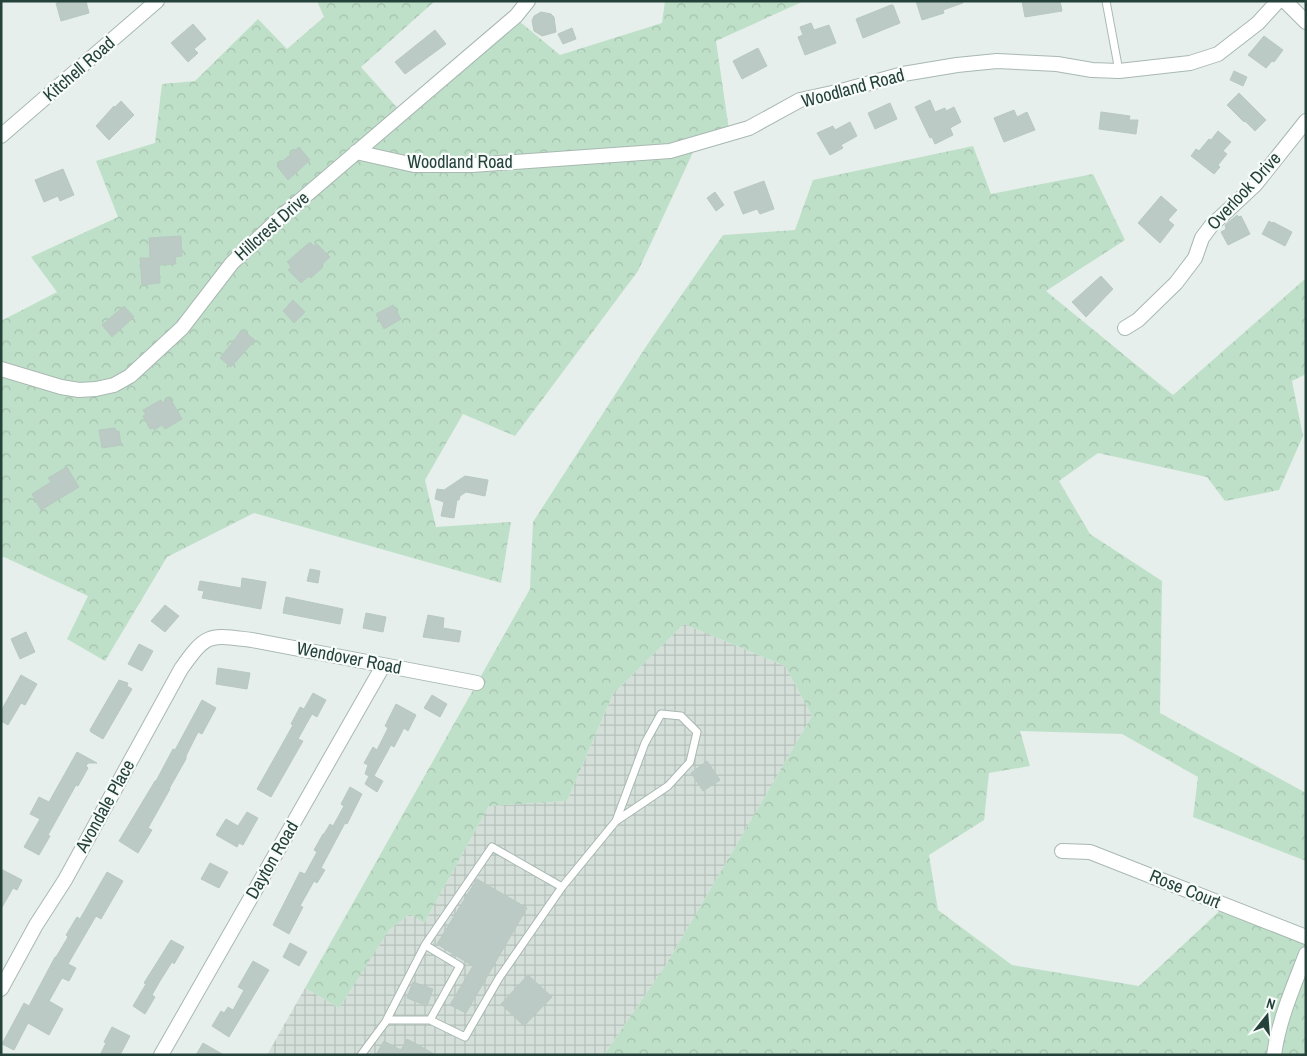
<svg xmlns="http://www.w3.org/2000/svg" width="1307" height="1056" viewBox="0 0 1307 1056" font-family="'Archivo Narrow',sans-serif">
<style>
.industrial{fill:url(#industrial-grid)}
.forest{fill:url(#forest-crowns)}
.building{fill:#bbcac4;stroke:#b8c9c2}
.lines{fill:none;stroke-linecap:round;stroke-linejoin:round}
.lane-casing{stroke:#a8b8b2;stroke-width:9}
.street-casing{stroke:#a8b8b2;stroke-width:16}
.lane{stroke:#fff;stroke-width:7}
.street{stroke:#fff;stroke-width:14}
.labels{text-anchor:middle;stroke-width:4.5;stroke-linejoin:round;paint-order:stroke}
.street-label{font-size:18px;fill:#24423a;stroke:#f7fbf9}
</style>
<defs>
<pattern id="industrial-grid" width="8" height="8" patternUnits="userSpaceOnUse" patternTransform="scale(1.25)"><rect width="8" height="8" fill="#d4dfda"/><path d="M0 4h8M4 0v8" fill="none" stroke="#b6c1bc"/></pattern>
<pattern id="forest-crowns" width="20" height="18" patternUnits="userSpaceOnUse" patternTransform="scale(1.25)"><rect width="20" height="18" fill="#bfe0c8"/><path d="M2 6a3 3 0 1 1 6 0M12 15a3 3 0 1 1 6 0" fill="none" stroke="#a4c1ad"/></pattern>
</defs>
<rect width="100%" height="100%" fill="#e6efeb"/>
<path class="industrial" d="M 684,624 L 785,666 L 812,716 L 667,963 L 604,1055 L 267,1055 L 305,988 L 339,1008 L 389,929 L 410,914 L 424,923 L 489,806 L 567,801 L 613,694 Z"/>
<path class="forest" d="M 317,1 L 435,1 L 361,67 L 401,112 L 513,16 L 560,55 L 662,23 L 665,1 L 804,1 L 716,41 L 730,137 L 695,148 L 638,271 L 515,436 L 463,414 L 425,480 L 436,527 L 511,522 L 501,583 L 254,513 L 167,557 L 105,661 L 67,639 L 88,596 L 4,557 L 1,558 L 1,321 L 57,292 L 31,257 L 118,217 L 96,161 L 155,143 L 162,84 L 195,81 L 258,19 L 287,49 L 324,17 Z
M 973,146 L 991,194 L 1093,174 L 1125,240 L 1046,291 L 1173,395 L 1306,278 L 1306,374 L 1292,381 L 1303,436 L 1279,490 L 1225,501 L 1207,477 L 1098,453 L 1059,481 L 1090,534 L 1162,581 L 1160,713 L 1306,793 L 1306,861 L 1193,817 L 1198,777 L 1122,734 L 1020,731 L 1030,766 L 989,773 L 984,820 L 929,855 L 938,910 L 1012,965 L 1139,986 L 1228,903 L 1306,932 L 1306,1055 L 604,1055 L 667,963 L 812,716 L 785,666 L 684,624 L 613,694 L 567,801 L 489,806 L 424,923 L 410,914 L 389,930 L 339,1008 L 305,988 L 530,589 L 533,522 L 649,342 L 723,235 L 795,230 L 813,180 Z"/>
<path class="building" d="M 63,1 L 86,1 L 89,13 L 61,21 L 56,3 Z
M 916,1 L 963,1 L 963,3 L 943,10 L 944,13 L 922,20 Z
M 1022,1 L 1060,1 L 1062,11 L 1025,17 Z
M 891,5 L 893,5 L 900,23 L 863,38 L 856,19 Z
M 541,12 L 551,14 L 554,17 L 556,32 L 542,36 L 534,31 L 532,21 L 534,16 Z
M 811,23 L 814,30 L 829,25 L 836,43 L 805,55 L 798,37 L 803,35 L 800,27 Z
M 193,24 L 206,39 L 194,49 L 198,53 L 188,62 L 171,43 Z
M 572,28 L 576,39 L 563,44 L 558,34 Z
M 435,30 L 446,44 L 405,74 L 395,62 Z
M 1264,36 L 1283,50 L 1274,62 L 1272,61 L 1266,68 L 1248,55 Z
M 758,48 L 767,66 L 742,79 L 733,61 Z
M 1234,71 L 1247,77 L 1243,86 L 1230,80 Z
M 1239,93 L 1266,120 L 1255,131 L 1245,121 L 1244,122 L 1227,105 Z
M 930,100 L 935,112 L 945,108 L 946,111 L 954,107 L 961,122 L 950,128 L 953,135 L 935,144 L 932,137 L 930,138 L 915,107 Z
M 121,101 L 134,115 L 109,140 L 96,126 L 114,106 L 115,107 Z
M 890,103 L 897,119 L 875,129 L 868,113 Z
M 1014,110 L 1017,117 L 1027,112 L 1035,130 L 1004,142 L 994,118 Z
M 1101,112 L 1130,116 L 1129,120 L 1138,120 L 1136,134 L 1099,129 Z
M 850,122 L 857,136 L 841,145 L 843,148 L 830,155 L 817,133 L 833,126 L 835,130 Z
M 1218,131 L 1231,142 L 1223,151 L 1227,154 L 1218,165 L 1220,167 L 1214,174 L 1191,156 L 1196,149 L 1199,151 L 1209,139 L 1211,140 Z
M 299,147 L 310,160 L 288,180 L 277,166 Z
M 63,169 L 74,195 L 60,201 L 58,196 L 44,202 L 35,180 Z
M 764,181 L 774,209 L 760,214 L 757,209 L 743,214 L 734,192 Z
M 715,192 L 724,205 L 716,211 L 707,198 Z
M 1161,196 L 1177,210 L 1168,220 L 1174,225 L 1160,243 L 1138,223 Z
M 1237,215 L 1239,217 L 1241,216 L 1250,234 L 1228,245 L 1221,232 L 1226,229 L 1225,225 Z
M 1269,221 L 1272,223 L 1273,222 L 1292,232 L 1285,246 L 1262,234 Z
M 181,236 L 182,256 L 175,257 L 176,264 L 159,265 L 160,283 L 142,285 L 140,258 L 150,258 L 149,238 Z
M 310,242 L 314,246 L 317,244 L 330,257 L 321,265 L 323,267 L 311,278 L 309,276 L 301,283 L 288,270 L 292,267 L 287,262 Z
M 1101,276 L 1113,289 L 1086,317 L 1072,302 Z
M 293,300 L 305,312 L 294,323 L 283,311 Z
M 393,305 L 401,319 L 384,329 L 376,314 Z
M 124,306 L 134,317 L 112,337 L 102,325 Z
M 242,330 L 255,340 L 231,367 L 220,358 Z
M 170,398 L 182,419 L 165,429 L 162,425 L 154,430 L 153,428 L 150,429 L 143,416 L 146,415 L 143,410 L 161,400 L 162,403 Z
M 115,428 L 116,431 L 119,431 L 121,445 L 102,448 L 99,430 Z
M 67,467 L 79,487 L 41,510 L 32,494 L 51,482 L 48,478 Z
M 465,476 L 488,480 L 485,496 L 466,492 L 460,496 L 459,500 L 457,500 L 454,518 L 441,516 L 444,502 L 435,499 L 437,489 L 444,490 Z
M 310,569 L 320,571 L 318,583 L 307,581 Z
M 242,578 L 266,582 L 261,609 L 202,598 L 204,591 L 198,590 L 200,581 L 241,588 Z
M 286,597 L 343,609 L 340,624 L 283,613 Z
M 165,605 L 179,616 L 165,632 L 151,621 Z
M 366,613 L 386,617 L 383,632 L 363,628 Z
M 428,615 L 444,618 L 443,628 L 461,631 L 459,642 L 423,637 Z
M 26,632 L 35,652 L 20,659 L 11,639 Z
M 139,644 L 153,651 L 142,671 L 128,664 Z
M 218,668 L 250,673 L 247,689 L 216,684 Z
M 21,675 L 37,684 L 25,705 L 21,703 L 8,725 L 1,721 L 1,711 Z
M 119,680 L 128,683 L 127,686 L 132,689 L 103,739 L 91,732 L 90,730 Z
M 313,693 L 326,700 L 317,717 L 312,714 L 298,739 L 303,741 L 271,797 L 257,789 L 293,725 L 291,724 L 300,707 L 304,709 Z
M 432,695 L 447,704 L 440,717 L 424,708 Z
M 202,700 L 216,708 L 202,734 L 198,732 L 186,756 L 186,759 L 169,789 L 170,789 L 148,828 L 152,830 L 138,853 L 119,841 L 155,781 L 156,781 L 173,749 L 175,750 Z
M 396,704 L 416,715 L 408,731 L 404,728 L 394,747 L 391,745 L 374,776 L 383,781 L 377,792 L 365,784 L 369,776 L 365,774 L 368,765 L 364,763 L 373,747 L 377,750 L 388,728 L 385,726 Z
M 77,752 L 97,763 L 88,763 L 86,766 L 88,768 L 78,786 L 76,785 L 48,835 L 50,836 L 39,855 L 24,847 L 40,819 L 30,814 L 39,797 L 49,802 Z
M 707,761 L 720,780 L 703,791 L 691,773 Z
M 350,787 L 362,794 L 347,824 L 345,823 L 321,868 L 325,870 L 317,883 L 314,881 L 300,906 L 303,907 L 289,934 L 273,925 L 300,872 L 305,874 L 317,852 L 314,850 L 323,834 L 324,834 L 330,824 L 333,826 L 344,806 L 341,804 Z
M 247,812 L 258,818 L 243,845 L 239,843 L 237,847 L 216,835 L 226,819 L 238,826 Z
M 210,863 L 228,872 L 219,888 L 201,879 Z
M 1,869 L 22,880 L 17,890 L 13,888 L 1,909 Z
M 107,872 L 123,881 L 101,919 L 96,916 L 68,964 L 76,968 L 69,981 L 62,978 L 49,1001 L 63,1009 L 49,1035 L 28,1023 L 14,1050 L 2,1044 L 24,1003 L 29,1006 L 55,957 L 56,957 L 68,937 L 66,935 L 77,917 L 80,919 Z
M 477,879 L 527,908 L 466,1013 L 450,1005 L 473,966 L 437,944 Z
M 171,940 L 184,947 L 174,964 L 172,962 L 160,981 L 152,995 L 155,997 L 145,1014 L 133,1006 L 146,984 L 144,983 Z
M 290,943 L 307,952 L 299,966 L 283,957 Z
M 253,961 L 269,970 L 229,1037 L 212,1026 L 221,1011 L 224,1013 L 228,1007 L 233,1010 L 244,990 L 238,987 Z
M 528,975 L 552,997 L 524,1026 L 501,1004 Z
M 413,982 L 433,989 L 427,1006 L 407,998 Z
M 112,1027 L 130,1036 L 120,1055 L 100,1055 L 106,1043 L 104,1042 Z
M 407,1039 L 436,1055 L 376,1055 L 384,1041 L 401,1050 Z
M 203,1043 L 224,1055 L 196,1055 Z"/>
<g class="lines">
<g class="lane-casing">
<path id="lane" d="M 1106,1 L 1119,71
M 425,945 L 492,847 L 562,887
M 385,1023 L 425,945 L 460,966 L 430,1020
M 361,1055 L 387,1020 L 430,1020 L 465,1037 L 499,978 L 562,887 L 616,821 L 668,786 L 690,762 L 697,732 L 681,716 L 661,714 L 645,743 L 616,821"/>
</g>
<g class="street-casing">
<path id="street" d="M 1285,1 L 1306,22
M 1,136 L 157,1
M 356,152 L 414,165 L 472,165 L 670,151 L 749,128 L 800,100 L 841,91 L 903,74 L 957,65 L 997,61 L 1057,64 L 1092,70 L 1119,71 L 1190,63 L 1218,54 L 1258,23 L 1278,1
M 1125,328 L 1138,320 L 1176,283 L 1195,258 L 1202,238 L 1211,226 L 1255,185 L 1306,121
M 1,369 L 61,387 L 79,390 L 96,389 L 114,385 L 130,376 L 182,328 L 232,263 L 283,215 L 516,16 L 528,1
M 1062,851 L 1090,852 L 1306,937
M 1,989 L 36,925 L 65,880 L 181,669 C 207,632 209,635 252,640 L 477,683
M 161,1055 L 383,666
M 1274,1055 C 1279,1019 1293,988 1306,954"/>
</g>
<use href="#lane" class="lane"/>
<use href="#street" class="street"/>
</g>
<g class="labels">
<g class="street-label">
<text transform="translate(79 69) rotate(-41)" y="6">Kitchell Road</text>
<text transform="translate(853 88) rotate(-15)" y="6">Woodland Road</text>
<text x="460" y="168">Woodland Road</text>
<text transform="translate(1244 191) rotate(-47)" y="6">Overlook Drive</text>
<text transform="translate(272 226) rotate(-42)" y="6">Hillcrest Drive</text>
<text transform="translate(349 658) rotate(11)" y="6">Wendover Road</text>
<text transform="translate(105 806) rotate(-61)" y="6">Avondale Place</text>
<text transform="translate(272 860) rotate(-60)" y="6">Dayton Road</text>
<text transform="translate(1185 889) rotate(22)" y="6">Rose Court</text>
</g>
</g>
<rect width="1307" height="1056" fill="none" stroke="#24423a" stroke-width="5"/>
<g transform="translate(1267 1016) rotate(17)" stroke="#f7fbf9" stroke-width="4" paint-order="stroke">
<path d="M0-4L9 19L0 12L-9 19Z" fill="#24423a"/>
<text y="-8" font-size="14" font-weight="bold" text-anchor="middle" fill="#24423a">N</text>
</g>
</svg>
